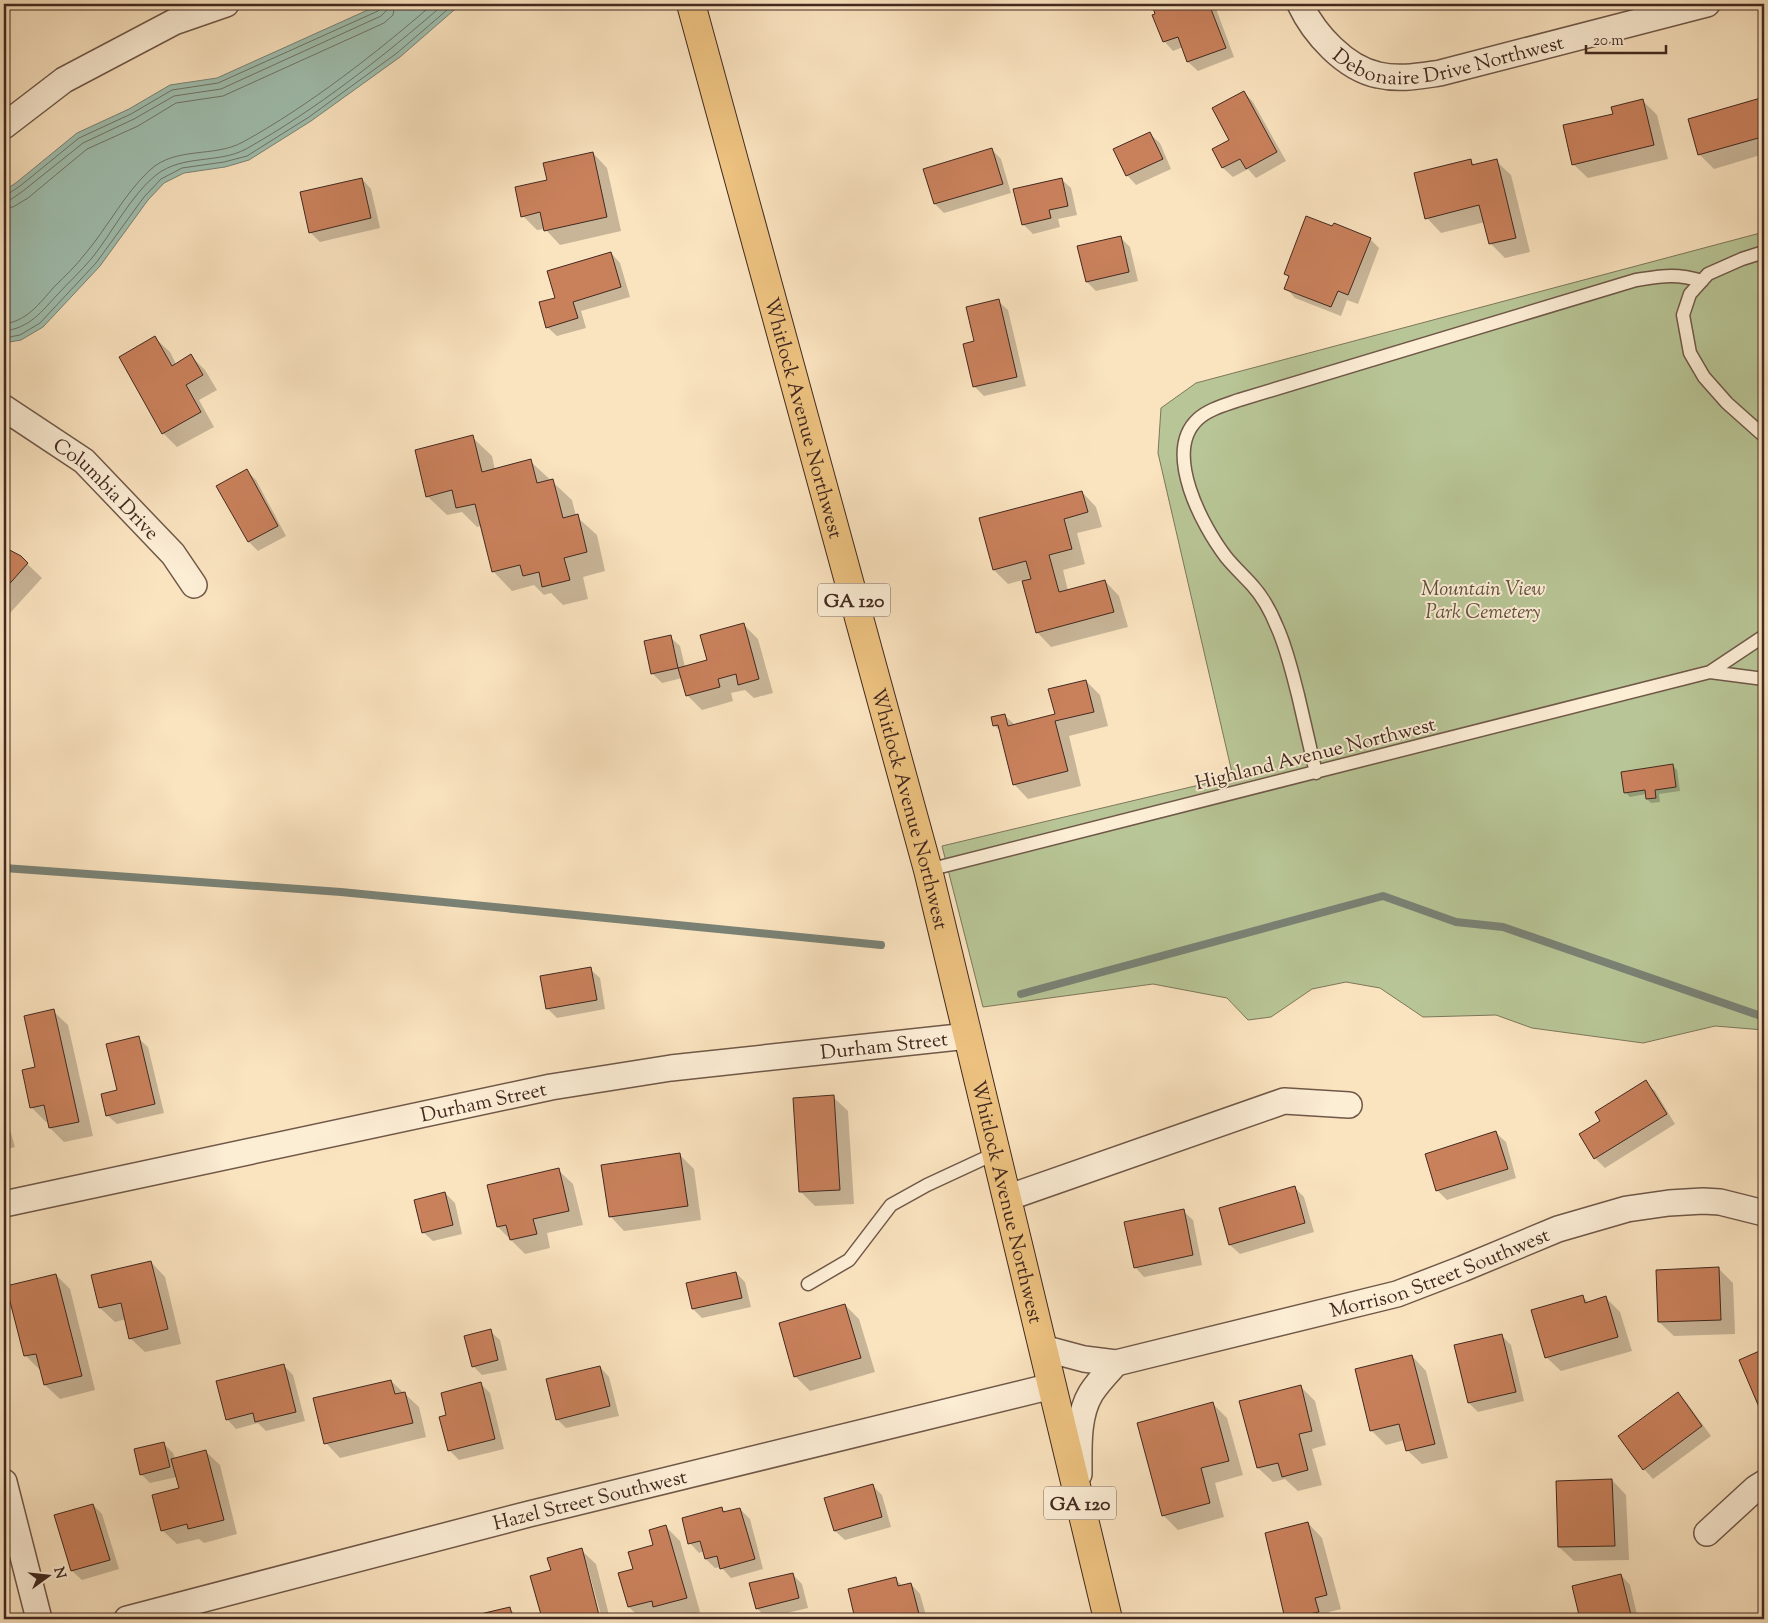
<svg xmlns="http://www.w3.org/2000/svg" width="1768" height="1623" viewBox="0 0 1768 1623" font-family="'Sorts Mill Goudy',serif">
<style>
.green{fill:#b8c596;stroke:#7d775b}
.water{fill:#9fbeae;stroke:#7a8275}
.shadow{fill:#0003}
.lines{fill:none;stroke-linecap:round;stroke-linejoin:round}
.shore{stroke:#707467;stroke-width:1}
.stream{stroke:#7a8275;stroke-width:8}
.building{fill:#c9815c;stroke:#422920}
.service-casing{stroke:#705848;stroke-width:15}
.minor-casing{stroke:#705848;stroke-width:28}
.trunk-casing{stroke:#422920;stroke-width:30}
.service{stroke:#fcedd5;stroke-width:12}
.minor{stroke:#fcedd5;stroke-width:25}
.trunk{stroke:#edc280;stroke-width:28}
.labels{text-anchor:middle;stroke-width:4;stroke-linejoin:round;paint-order:stroke}
.shield{fill:#fcedd5;stroke:#7a6456;stroke-width:1}
.shield-label{font-size:19px;font-weight:bold;fill:#422920}
.street-label{font-size:20px;fill:#422920;stroke:#fcedd5}
.park-label{font-size:20px;font-style:italic;fill:#60503e;stroke:#fcedd5}
</style>
<rect width="100%" height="100%" fill="#fae3bf"/>
<filter id="stains"><feTurbulence type="fractalNoise" baseFrequency=".004" numOctaves="4"/><feColorMatrix values="0 0 0 0 .2 0 0 0 0 .09 0 0 0 0 .02 0 0 0 .5 -.17"/></filter>
<radialGradient id="worn" r=".72"><stop offset=".6" stop-color="#630" stop-opacity="0"/><stop offset="1" stop-color="#630" stop-opacity=".3"/></radialGradient>
<path class="green" d="M 1764,232 L 1764,1030 L 1715,1026 L 1643,1043 L 1532,1028 L 1496,1015 L 1423,1017 L 1380,988 L 1346,982 L 1312,989 L 1271,1017 L 1248,1020 L 1227,998 L 1153,984 L 983,1007 L 942,846 L 1233,777 L 1158,453 L 1161,408 L 1196,383 Z"/>
<path class="water" d="M 381,4 L 461,4 L 400,57 L 311,121 L 249,160 L 225,167 L 184,173 L 164,183 L 148,200 L 100,266 L 43,327 L 21,340 L 4,343 L 4,191 L 17,182 L 77,133 L 129,109 L 170,85 L 217,78 Z"/>
<path class="shadow" d="M 1153,4 L 1212,4 L 1215,6 L 1234,57 L 1198,71 L 1188,62 L 1183,47 L 1173,51 L 1164,41 Z
M 1244,92 L 1253,102 L 1286,161 L 1256,178 L 1248,169 L 1233,177 L 1223,168 L 1214,149 L 1231,140 Z
M 1764,98 L 1764,154 L 1714,169 L 1699,154 L 1689,120 Z
M 1643,101 L 1657,115 L 1668,159 L 1588,178 L 1573,164 L 1614,115 Z
M 1150,134 L 1160,143 L 1171,169 L 1136,185 L 1127,175 Z
M 992,150 L 1001,159 L 1011,193 L 944,213 L 935,204 Z
M 593,153 L 607,168 L 621,231 L 560,245 L 545,229 L 537,230 L 523,216 L 548,181 Z
M 1470,160 L 1476,166 L 1496,161 L 1511,175 L 1530,252 L 1505,258 L 1490,243 L 1485,222 L 1441,233 L 1427,218 Z
M 362,179 L 371,189 L 380,228 L 320,242 L 310,232 Z
M 1061,179 L 1071,188 L 1077,215 L 1058,219 L 1060,227 L 1033,234 L 1023,224 Z
M 1120,237 L 1130,247 L 1138,281 L 1096,291 L 1087,282 L 1079,247 Z
M 1370,239 L 1379,248 L 1358,304 L 1347,300 L 1341,316 L 1295,298 L 1286,288 L 1290,278 L 1286,273 Z
M 611,253 L 620,263 L 630,297 L 581,311 L 586,328 L 557,336 L 547,327 L 557,299 Z
M 998,301 L 1008,310 L 1026,386 L 984,396 L 974,386 Z
M 155,338 L 170,352 L 176,364 L 191,356 L 205,370 L 217,390 L 199,400 L 214,427 L 177,447 L 163,433 Z
M 472,437 L 492,456 L 495,470 L 530,461 L 572,500 L 576,516 L 597,535 L 605,571 L 583,577 L 588,599 L 563,605 L 551,593 L 544,595 L 534,585 L 512,591 L 493,571 L 481,526 L 477,527 L 462,512 L 447,515 L 427,496 Z
M 247,471 L 256,480 L 286,536 L 258,551 L 249,542 Z
M 1082,492 L 1096,507 L 1102,527 L 1077,533 L 1085,564 L 1063,570 L 1068,591 L 1105,581 L 1119,596 L 1128,627 L 1051,647 L 1037,632 L 1023,580 L 1008,584 L 994,570 L 981,519 Z
M 4,549 L 20,557 L 42,578 L 10,613 L 4,623 Z
M 744,625 L 758,639 L 773,693 L 754,698 L 745,690 L 731,693 L 733,701 L 702,710 L 687,695 L 682,678 L 662,683 L 652,673 L 670,637 L 680,646 L 685,667 L 709,661 Z
M 1086,681 L 1100,695 L 1108,726 L 1069,736 L 1081,786 L 1028,799 L 1014,784 L 1001,732 L 995,726 L 1004,715 L 1015,725 L 1056,715 Z
M 1672,765 L 1677,770 L 1680,791 L 1659,794 L 1660,802 L 1651,803 L 1647,799 L 1646,794 L 1630,797 L 1625,792 Z
M 590,969 L 600,978 L 605,1009 L 557,1018 L 547,1008 Z
M 53,1011 L 68,1025 L 93,1136 L 64,1142 L 50,1128 L 49,1121 L 46,1122 L 31,1107 L 37,1068 Z
M 138,1038 L 148,1047 L 164,1113 L 117,1124 L 107,1115 Z
M 1645,1082 L 1655,1091 L 1675,1124 L 1605,1168 L 1595,1158 Z
M 833,1097 L 848,1111 L 854,1204 L 815,1206 L 801,1192 Z
M 4,1109 L 15,1147 L 4,1150 Z
M 1496,1133 L 1506,1142 L 1516,1178 L 1447,1200 L 1438,1191 L 1427,1154 Z
M 679,1154 L 694,1169 L 701,1220 L 624,1231 L 610,1216 Z
M 558,1170 L 573,1184 L 583,1225 L 547,1233 L 550,1248 L 525,1254 L 498,1227 L 488,1186 Z
M 1294,1187 L 1304,1197 L 1314,1232 L 1240,1254 L 1230,1245 Z
M 445,1193 L 455,1203 L 462,1234 L 433,1241 L 423,1232 Z
M 1183,1211 L 1193,1220 L 1202,1265 L 1144,1277 L 1135,1267 Z
M 151,1262 L 165,1277 L 181,1344 L 145,1352 L 130,1338 L 126,1319 L 115,1322 L 100,1308 L 92,1276 Z
M 1719,1269 L 1733,1283 L 1735,1334 L 1674,1336 L 1659,1322 Z
M 736,1273 L 745,1282 L 751,1307 L 702,1318 L 693,1309 L 687,1284 Z
M 56,1275 L 70,1289 L 95,1390 L 60,1399 L 45,1385 L 41,1370 L 40,1370 L 26,1356 Z
M 1582,1296 L 1589,1303 L 1606,1298 L 1620,1312 L 1632,1351 L 1561,1371 L 1546,1357 Z
M 845,1305 L 859,1319 L 875,1372 L 810,1391 L 795,1376 Z
M 490,1331 L 500,1340 L 507,1370 L 482,1375 L 473,1366 Z
M 1501,1335 L 1511,1345 L 1524,1401 L 1478,1412 L 1469,1403 Z
M 1764,1350 L 1764,1410 L 1760,1407 L 1741,1360 Z
M 1412,1356 L 1426,1371 L 1448,1458 L 1422,1464 L 1407,1450 L 1405,1440 L 1386,1445 L 1371,1430 Z
M 284,1366 L 293,1375 L 305,1421 L 266,1431 L 258,1423 L 236,1429 L 227,1419 Z
M 600,1367 L 609,1377 L 619,1416 L 566,1428 L 557,1419 Z
M 391,1381 L 419,1407 L 426,1437 L 340,1458 L 326,1443 Z
M 481,1384 L 490,1393 L 504,1449 L 459,1460 L 449,1450 L 448,1416 Z
M 1300,1386 L 1315,1401 L 1326,1445 L 1312,1449 L 1322,1485 L 1298,1491 L 1285,1479 L 1273,1482 L 1258,1468 Z
M 1677,1394 L 1687,1403 L 1711,1436 L 1653,1479 L 1644,1469 Z
M 1213,1404 L 1227,1418 L 1243,1475 L 1215,1483 L 1224,1517 L 1178,1530 L 1163,1515 Z
M 164,1444 L 173,1453 L 175,1459 L 205,1451 L 220,1465 L 237,1534 L 204,1543 L 199,1539 L 177,1544 L 162,1530 L 180,1489 L 177,1477 L 150,1483 L 141,1474 Z
M 1612,1480 L 1626,1495 L 1629,1560 L 1574,1561 L 1559,1547 Z
M 872,1485 L 882,1495 L 891,1527 L 845,1540 L 835,1531 Z
M 93,1505 L 102,1514 L 119,1569 L 82,1580 L 72,1571 Z
M 721,1508 L 726,1513 L 740,1509 L 750,1519 L 763,1569 L 731,1578 L 721,1567 L 715,1568 L 706,1559 L 704,1551 L 699,1553 L 690,1543 Z
M 1308,1523 L 1322,1538 L 1341,1609 L 1329,1612 L 1331,1619 L 1286,1619 L 1267,1534 Z
M 666,1527 L 680,1541 L 700,1612 L 676,1619 L 667,1619 L 663,1615 L 650,1619 L 641,1619 L 629,1607 L 634,1570 L 655,1546 Z
M 581,1550 L 596,1564 L 610,1619 L 602,1619 L 587,1565 L 585,1565 L 599,1619 L 544,1619 L 532,1577 L 552,1571 Z
M 792,1574 L 802,1584 L 808,1608 L 766,1618 L 757,1608 Z
M 1621,1575 L 1630,1585 L 1638,1619 L 1581,1619 L 1574,1586 Z
M 895,1579 L 903,1586 L 911,1584 L 920,1594 L 927,1619 L 856,1619 L 849,1590 Z
M 509,1608 L 520,1619 L 465,1619 Z"/>
<g class="lines">
<path class="shore" d="M 4,194 L 8,194 L 20,186 L 79,138 L 131,114 L 172,90 L 218,83 L 378,11 L 381,8 L 382,4
M 4,201 L 10,200 L 23,191 L 83,143 L 134,119 L 174,96 L 221,89 L 381,16 L 386,11 L 388,4
M 4,208 L 13,207 L 28,198 L 87,149 L 138,126 L 176,103 L 223,96 L 384,23 L 393,15 L 395,4
M 4,324 C 27,321 39,304 54,287 C 65,276 76,266 85,254 C 108,227 124,194 150,170 C 176,146 214,158 243,142 C 310,105 375,54 433,4
M 4,331 C 30,328 41,312 58,294 C 69,282 81,271 92,258 C 112,233 131,195 156,175 C 183,154 218,164 246,149 C 317,109 383,57 444,4
M 4,338 L 20,335 L 40,323 L 96,263 L 144,197 L 161,179 L 182,168 L 224,162 L 247,156 L 309,117 L 397,53 L 454,4"/>
<path class="stream" d="M 4,868 L 341,892 L 881,945
M 1021,994 L 1383,896 L 1456,922 L 1503,927 L 1764,1017"/>
</g>
<path class="building" d="M 1152,4 L 1209,4 L 1226,48 L 1187,62 L 1178,37 L 1163,42 L 1152,15 L 1155,14 Z
M 1244,91 L 1277,152 L 1246,169 L 1240,159 L 1222,168 L 1212,149 L 1229,140 L 1212,108 Z
M 1764,97 L 1764,145 L 1762,137 L 1698,155 L 1688,119 Z
M 1643,99 L 1654,145 L 1572,165 L 1563,125 L 1613,114 L 1611,107 Z
M 1150,132 L 1163,159 L 1126,176 L 1113,149 Z
M 992,148 L 1003,184 L 934,204 L 923,169 Z
M 593,152 L 607,217 L 544,231 L 540,212 L 521,217 L 515,187 L 547,180 L 543,163 Z
M 1471,159 L 1472,165 L 1497,159 L 1516,238 L 1489,244 L 1479,205 L 1425,219 L 1414,173 Z
M 362,178 L 371,218 L 309,233 L 300,192 Z
M 1062,178 L 1068,206 L 1049,210 L 1051,218 L 1022,225 L 1013,189 Z
M 1306,216 L 1332,226 L 1334,223 L 1371,238 L 1348,295 L 1338,291 L 1331,307 L 1284,289 L 1289,276 L 1284,274 Z
M 1121,236 L 1129,272 L 1086,282 L 1077,246 Z
M 611,252 L 621,287 L 573,302 L 578,318 L 546,328 L 539,302 L 555,298 L 547,271 Z
M 999,299 L 1017,377 L 973,387 L 963,344 L 974,341 L 966,307 Z
M 155,336 L 172,366 L 191,354 L 203,375 L 186,385 L 201,412 L 162,434 L 119,357 Z
M 473,435 L 482,472 L 531,459 L 537,483 L 553,479 L 563,518 L 578,514 L 587,552 L 564,558 L 570,580 L 542,587 L 539,572 L 523,576 L 520,565 L 492,572 L 475,504 L 456,508 L 452,490 L 426,497 L 415,450 Z
M 247,469 L 278,526 L 248,542 L 216,486 Z
M 1082,491 L 1088,512 L 1064,519 L 1072,549 L 1049,555 L 1059,592 L 1105,580 L 1114,612 L 1036,633 L 1022,581 L 1031,579 L 1026,561 L 993,570 L 979,518 Z
M 4,547 L 21,556 L 28,563 L 4,590 Z
M 744,623 L 759,679 L 738,685 L 736,674 L 718,679 L 720,687 L 686,696 L 678,668 L 707,660 L 700,635 Z
M 671,635 L 678,668 L 651,674 L 644,641 Z
M 1086,680 L 1094,712 L 1055,721 L 1068,771 L 1013,785 L 998,725 L 993,726 L 991,717 L 1005,714 L 1008,726 L 1055,714 L 1048,689 Z
M 1673,764 L 1676,787 L 1655,790 L 1656,798 L 1646,799 L 1645,790 L 1624,793 L 1621,772 Z
M 591,967 L 597,1000 L 546,1009 L 540,976 Z
M 54,1009 L 79,1122 L 49,1128 L 44,1105 L 30,1108 L 22,1070 L 35,1067 L 24,1016 Z
M 139,1036 L 155,1104 L 106,1116 L 101,1094 L 117,1090 L 106,1044 Z
M 1646,1080 L 1667,1114 L 1594,1159 L 1579,1134 L 1600,1121 L 1595,1112 Z
M 834,1095 L 840,1190 L 799,1192 L 793,1098 Z
M 1496,1131 L 1508,1169 L 1436,1191 L 1425,1154 Z
M 680,1153 L 688,1206 L 609,1217 L 601,1165 Z
M 559,1168 L 569,1211 L 533,1219 L 537,1234 L 510,1240 L 506,1225 L 497,1227 L 487,1185 Z
M 1295,1186 L 1305,1223 L 1229,1245 L 1219,1208 Z
M 445,1192 L 453,1225 L 422,1233 L 414,1200 Z
M 1184,1209 L 1193,1255 L 1134,1268 L 1124,1222 Z
M 151,1261 L 168,1329 L 129,1339 L 121,1303 L 99,1308 L 91,1275 Z
M 1719,1267 L 1721,1320 L 1658,1322 L 1656,1270 Z
M 736,1272 L 742,1298 L 692,1309 L 686,1283 Z
M 56,1274 L 82,1376 L 44,1385 L 36,1354 L 24,1356 L 6,1286 Z
M 1583,1295 L 1585,1303 L 1606,1296 L 1618,1337 L 1545,1358 L 1531,1310 Z
M 845,1304 L 861,1358 L 794,1377 L 779,1323 Z
M 491,1329 L 498,1360 L 472,1367 L 464,1336 Z
M 1502,1334 L 1516,1392 L 1468,1403 L 1454,1345 Z
M 1764,1349 L 1764,1405 L 1759,1407 L 1739,1360 Z
M 1412,1355 L 1435,1444 L 1406,1451 L 1399,1424 L 1370,1431 L 1355,1369 Z
M 284,1364 L 296,1412 L 255,1422 L 253,1413 L 226,1420 L 216,1381 Z
M 600,1366 L 610,1406 L 556,1420 L 546,1379 Z
M 391,1380 L 395,1394 L 405,1392 L 413,1423 L 324,1444 L 313,1398 Z
M 481,1382 L 495,1439 L 448,1451 L 439,1417 L 446,1415 L 441,1393 Z
M 1301,1385 L 1312,1431 L 1299,1434 L 1308,1470 L 1282,1477 L 1278,1463 L 1257,1468 L 1239,1401 Z
M 1678,1392 L 1702,1426 L 1643,1470 L 1618,1436 Z
M 1213,1402 L 1229,1461 L 1201,1468 L 1210,1503 L 1162,1516 L 1137,1423 Z
M 164,1442 L 170,1467 L 140,1475 L 134,1449 Z
M 206,1450 L 224,1520 L 188,1529 L 187,1524 L 161,1531 L 152,1495 L 179,1488 L 171,1459 Z
M 1612,1479 L 1615,1546 L 1558,1547 L 1556,1481 Z
M 873,1484 L 882,1517 L 834,1531 L 824,1498 Z
M 93,1504 L 110,1560 L 71,1571 L 54,1515 Z
M 722,1507 L 723,1512 L 740,1508 L 755,1559 L 720,1569 L 717,1556 L 705,1559 L 700,1541 L 688,1544 L 682,1518 Z
M 1308,1522 L 1327,1595 L 1315,1598 L 1319,1612 L 1285,1619 L 1265,1533 Z
M 666,1525 L 687,1598 L 653,1607 L 652,1601 L 628,1607 L 618,1573 L 633,1569 L 628,1552 L 653,1545 L 649,1530 Z
M 582,1548 L 600,1619 L 561,1619 L 560,1614 L 542,1618 L 530,1576 L 551,1570 L 547,1558 Z
M 793,1573 L 799,1598 L 756,1609 L 749,1583 Z
M 1621,1574 L 1632,1619 L 1580,1619 L 1572,1586 Z
M 896,1577 L 898,1586 L 911,1583 L 919,1614 L 897,1619 L 855,1619 L 848,1589 Z
M 510,1607 L 513,1619 L 459,1619 Z"/>
<g class="lines">
<g class="service-casing">
<path id="service" d="M 1764,252 L 1742,259 L 1708,274 L 1690,294 L 1683,315 L 1690,353 L 1704,377 L 1727,403 L 1764,436
M 1710,672 L 1764,679
M 1316,773 C 1310,747 1304,721 1298,695 C 1292,672 1287,649 1277,627 C 1271,612 1263,597 1252,585 C 1243,575 1234,567 1226,557 C 1203,527 1162,452 1198,419 C 1209,409 1225,405 1239,400 L 1636,280 C 1662,276 1676,273 1702,281
M 928,870 L 1710,672 L 1764,636
M 808,1284 L 849,1260 L 891,1205 L 927,1185 L 996,1153"/>
</g>
<g class="minor-casing">
<g id="minor">
<path id="s1" d="M 1300,4 C 1314,34 1345,68 1378,75 C 1399,80 1419,76 1440,73 L 1707,4"/>
<path d="M 4,126 L 64,80 L 174,22 L 226,4"/>
<path id="s2" d="M 4,408 L 84,461 L 173,554 L 194,585"/>
<path d="M 1007,1198 L 1284,1101 L 1349,1105"/>
<path id="s3" d="M 4,1204 L 551,1087 L 671,1068 L 968,1036"/>
<path id="s4" d="M 1043,1348 L 1084,1359 L 1116,1363 L 1397,1294 L 1462,1269 L 1558,1229 L 1627,1209 L 1669,1203 L 1703,1201 L 1720,1202 L 1764,1213"/>
<path d="M 1079,1474 C 1079,1448 1077,1416 1091,1393 C 1098,1382 1107,1373 1116,1363"/>
<path d="M 4,1482 L 39,1619"/>
<path d="M 1707,1533 L 1756,1488 L 1764,1483"/>
<path id="s5" d="M 127,1619 L 529,1514 L 1052,1386"/>
</g>
</g>
<g class="trunk-casing">
<g id="trunk">
<path id="s6" d="M 691,4 L 928,870 L 1108,1619"/>
</g>
</g>
<use href="#service" class="service"/>
<use href="#minor" class="minor"/>
<use href="#trunk" class="trunk"/>
</g>
<g class="labels">
<g class="shield">
<rect x="818" y="583.5" width="72" height="33" rx="4"/>
<rect x="1044" y="1486.5" width="72" height="33" rx="4"/>
</g>
<g class="shield-label">
<text x="854" y="607">GA 120</text>
<text x="1080" y="1510">GA 120</text>
</g>
<g class="street-label">
<text dy="7" stroke="none"><textPath href="#s1" startOffset="179">Debonaire Drive Northwest</textPath></text>
<text dy="7" stroke="none"><textPath href="#s6" startOffset="429">Whitlock Avenue Northwest</textPath></text>
<text dy="7" stroke="none"><textPath href="#s2" startOffset="131">Columbia Drive</textPath></text>
<text transform="translate(1315 753) rotate(-14)" y="7">Highland Avenue Northwest</text>
<text dy="7" stroke="none"><textPath href="#s6" startOffset="834">Whitlock Avenue Northwest</textPath></text>
<text dy="7" stroke="none"><textPath href="#s3" startOffset="895">Durham Street</textPath></text>
<text dy="7" stroke="none"><textPath href="#s3" startOffset="490">Durham Street</textPath></text>
<text dy="7" stroke="none"><textPath href="#s6" startOffset="1239">Whitlock Avenue Northwest</textPath></text>
<text dy="7" stroke="none"><textPath href="#s4" startOffset="411">Morrison Street Southwest</textPath></text>
<text dy="7" stroke="none"><textPath href="#s5" startOffset="478">Hazel Street Southwest</textPath></text>
</g>
<g class="park-label">
<text x="1483" y="595">Mountain View<tspan x="1483" dy="23">Park Cemetery</tspan></text>
</g>
</g>
<rect width="1768" height="1623" fill="none" stroke="#fae3bf" stroke-width="20"/>
<rect x="5" y="5" width="1758" height="1613" fill="none" stroke="#422920" stroke-width="2.5"/>
<rect x="10" y="10" width="1748" height="1603" fill="none" stroke="#422920"/>
<g transform="translate(48 1576) rotate(75)" stroke="#fcedd5" stroke-width="4" paint-order="stroke">
<path d="M0-4L9 19L0 12L-9 19Z" fill="#422920"/>
<text y="-8" font-size="14" font-weight="bold" text-anchor="middle" fill="#422920">N</text>
</g>
<path d="M1586 45v8h80v-8" fill="none" stroke="#422920" stroke-width="2.5"/>
<text x="1593" y="45" font-size="15" fill="#422920" stroke="#fcedd5" stroke-width="4" paint-order="stroke">20 m</text>
<rect width="100%" height="100%" filter="url(#stains)"/>
<rect width="100%" height="100%" fill="url(#worn)"/>
</svg>
